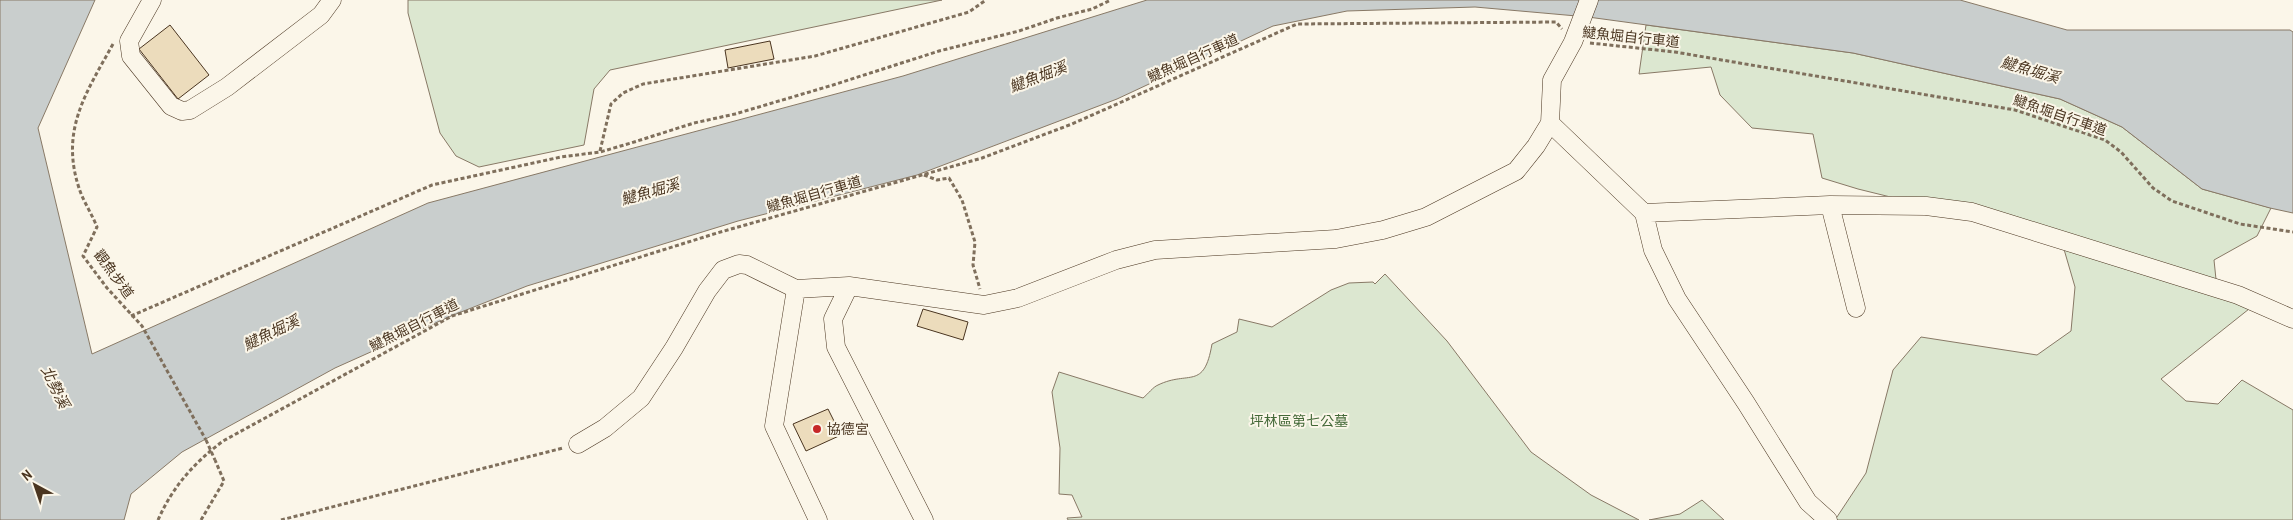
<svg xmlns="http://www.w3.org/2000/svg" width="2293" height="520" viewBox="0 0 2293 520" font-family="'Archivo Narrow','Noto Sans TC',sans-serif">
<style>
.green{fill:#dce7d0;stroke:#887966}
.water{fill:#c9cecd;stroke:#887966}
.building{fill:#ecdcbc;stroke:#4a3520}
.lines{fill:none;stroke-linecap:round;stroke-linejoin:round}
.minor-casing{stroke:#4a3520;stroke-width:19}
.path{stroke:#7f6f5c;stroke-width:3;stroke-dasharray:4 2.5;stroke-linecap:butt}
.minor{stroke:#fbf6e9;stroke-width:18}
.path-bridge{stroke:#7f6f5c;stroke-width:3;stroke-dasharray:4 2.5;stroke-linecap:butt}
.poi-dot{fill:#c62828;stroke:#fbf6e9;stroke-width:2}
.labels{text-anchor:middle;stroke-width:4;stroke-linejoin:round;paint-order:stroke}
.street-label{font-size:14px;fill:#4a3520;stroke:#fbf6e9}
.park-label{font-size:14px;fill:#436837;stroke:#fbf6e9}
.poi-label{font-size:14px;fill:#4a3520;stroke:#fbf6e9;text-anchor:start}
.water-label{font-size:15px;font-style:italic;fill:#4a3520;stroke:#fbf6e9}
</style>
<rect width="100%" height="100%" fill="#fbf6e9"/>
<path class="green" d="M 408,0 L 942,0 L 610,70 L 594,89 L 584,145 L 479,167 L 456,156 L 440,133 L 408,13 Z
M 1646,25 L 1853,53 L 2060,99 L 2122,127 L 2202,189 L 2271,208 L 2257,236 L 2214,260 L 2217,289 L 2249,309 L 2161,379 L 2186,401 L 2218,404 L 2242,380 L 2293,410 L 2293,520 L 1835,520 L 1866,473 L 1893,370 L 1921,337 L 2037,355 L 2071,331 L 2075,287 L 2061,239 L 1858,189 L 1822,178 L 1813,134 L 1752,128 L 1720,95 L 1711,67 L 1639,74 Z
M 1385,274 L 1447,341 L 1531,452 L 1591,495 L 1639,520 L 1068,520 L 1067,518 L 1082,517 L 1072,495 L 1059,494 L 1060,448 L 1052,392 L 1059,372 L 1143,398 C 1148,394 1153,387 1158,385 C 1189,370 1204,391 1212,344 L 1237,332 L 1239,319 L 1272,327 L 1331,290 L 1349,283 L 1373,282 L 1375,284 Z
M 1702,500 L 1724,520 L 1649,520 L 1680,514 Z"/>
<path class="water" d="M 0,0 L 95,0 L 38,128 L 92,354 L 428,203 L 903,76 L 1147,0 L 1960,0 L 2067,30 L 2290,30 L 2293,32 L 2293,213 L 2270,208 L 2202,189 L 2122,127 L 2060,99 L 1853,53 L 1588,17 L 1475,7 L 1347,11 L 1273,26 L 1117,99 L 917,175 L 738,221 L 527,286 L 451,316 L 335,368 L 182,452 L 131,494 L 124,520 L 0,520 Z"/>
<path class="building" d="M 170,25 L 209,75 L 178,99 L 139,49 Z
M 770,41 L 774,59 L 728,68 L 725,50 Z
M 923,309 L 968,322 L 963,340 L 917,326 Z
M 828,409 L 841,435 L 806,451 L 793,424 Z"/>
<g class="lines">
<g class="minor-casing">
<path id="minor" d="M 152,0 L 129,41 L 131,56 L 171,106 L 182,111 L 190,110 L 227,87 L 321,15 L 332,0
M 1550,123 L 1644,213 L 1830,205 L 1926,206 L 1972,212 L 2238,295 L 2293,319
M 1830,205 L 1856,308
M 1644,213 L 1653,250 L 1677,299 L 1746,403 L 1808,502 L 1828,520
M 849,286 L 833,319 L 836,347 L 924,520
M 796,289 L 774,426 L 818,520
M 578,444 L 605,428 L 641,398 L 674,348 L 707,291 L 723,270 L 739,264 L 747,265 L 796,289 L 849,286 L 984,305 L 1018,298 L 1116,260 L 1155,250 L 1336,239 L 1383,230 L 1426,217 L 1516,171 L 1536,146 L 1550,123 L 1552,80 L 1573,42 L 1589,0"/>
</g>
<path class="path" d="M 1590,43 L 1675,52 L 2015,110 L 2105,140 L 2121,152 L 2153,188 L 2172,201 L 2240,224 L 2293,232
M 113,44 C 86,93 60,130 79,188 C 83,201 92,214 97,227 L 83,256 L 107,288 L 142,326 L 206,440
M 600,151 L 611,104 L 623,93 L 643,84 L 815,56 L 969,12 L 986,0
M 924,175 L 937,180 L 949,178 L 962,200 L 975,242 L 973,265 L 980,289
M 131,316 L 432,185 L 561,157 L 600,152 L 631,143 L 694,123 L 735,114 L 833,85 L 939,51 L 1019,31 L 1057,18 L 1092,9 L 1111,0
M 158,520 C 173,486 194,463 223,441 L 452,316 L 717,233 L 982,158 L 1072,124 L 1297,24 L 1556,22 L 1562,29
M 201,520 L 224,481 L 215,460
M 281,520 L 563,448"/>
<use href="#minor" class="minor"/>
<path class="path-bridge" d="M 206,440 L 215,460"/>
</g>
<circle class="poi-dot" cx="817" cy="429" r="5"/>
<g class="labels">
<g class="street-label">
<text transform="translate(1631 37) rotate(6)" y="5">𩻸魚堀自行車道</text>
<text transform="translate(1193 58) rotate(-24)" y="5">𩻸魚堀自行車道</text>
<text transform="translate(2060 115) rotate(19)" y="5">𩻸魚堀自行車道</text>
<text transform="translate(814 194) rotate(-16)" y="5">𩻸魚堀自行車道</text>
<text transform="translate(114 274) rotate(54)" y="5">觀魚步道</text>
<text transform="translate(414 325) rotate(-27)" y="5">𩻸魚堀自行車道</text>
</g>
<g class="park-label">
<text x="1299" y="426">坪林區第七公墓</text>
</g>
<g class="poi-label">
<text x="827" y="434">協德宮</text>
</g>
<g class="water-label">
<text transform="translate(2030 70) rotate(16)" y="5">𩻸魚堀溪</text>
<text transform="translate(1038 77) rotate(-21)" y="5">𩻸魚堀溪</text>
<text transform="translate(650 192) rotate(-16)" y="5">𩻸魚堀溪</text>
<text transform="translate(271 333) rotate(-26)" y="5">𩻸魚堀溪</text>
<text transform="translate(55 387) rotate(64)" y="5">北勢溪</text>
</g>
</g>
<g transform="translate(35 485) rotate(320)" stroke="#fbf6e9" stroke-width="4" paint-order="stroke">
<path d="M0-4L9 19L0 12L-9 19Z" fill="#4a3520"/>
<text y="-8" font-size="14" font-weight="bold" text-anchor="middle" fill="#4a3520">N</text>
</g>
</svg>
